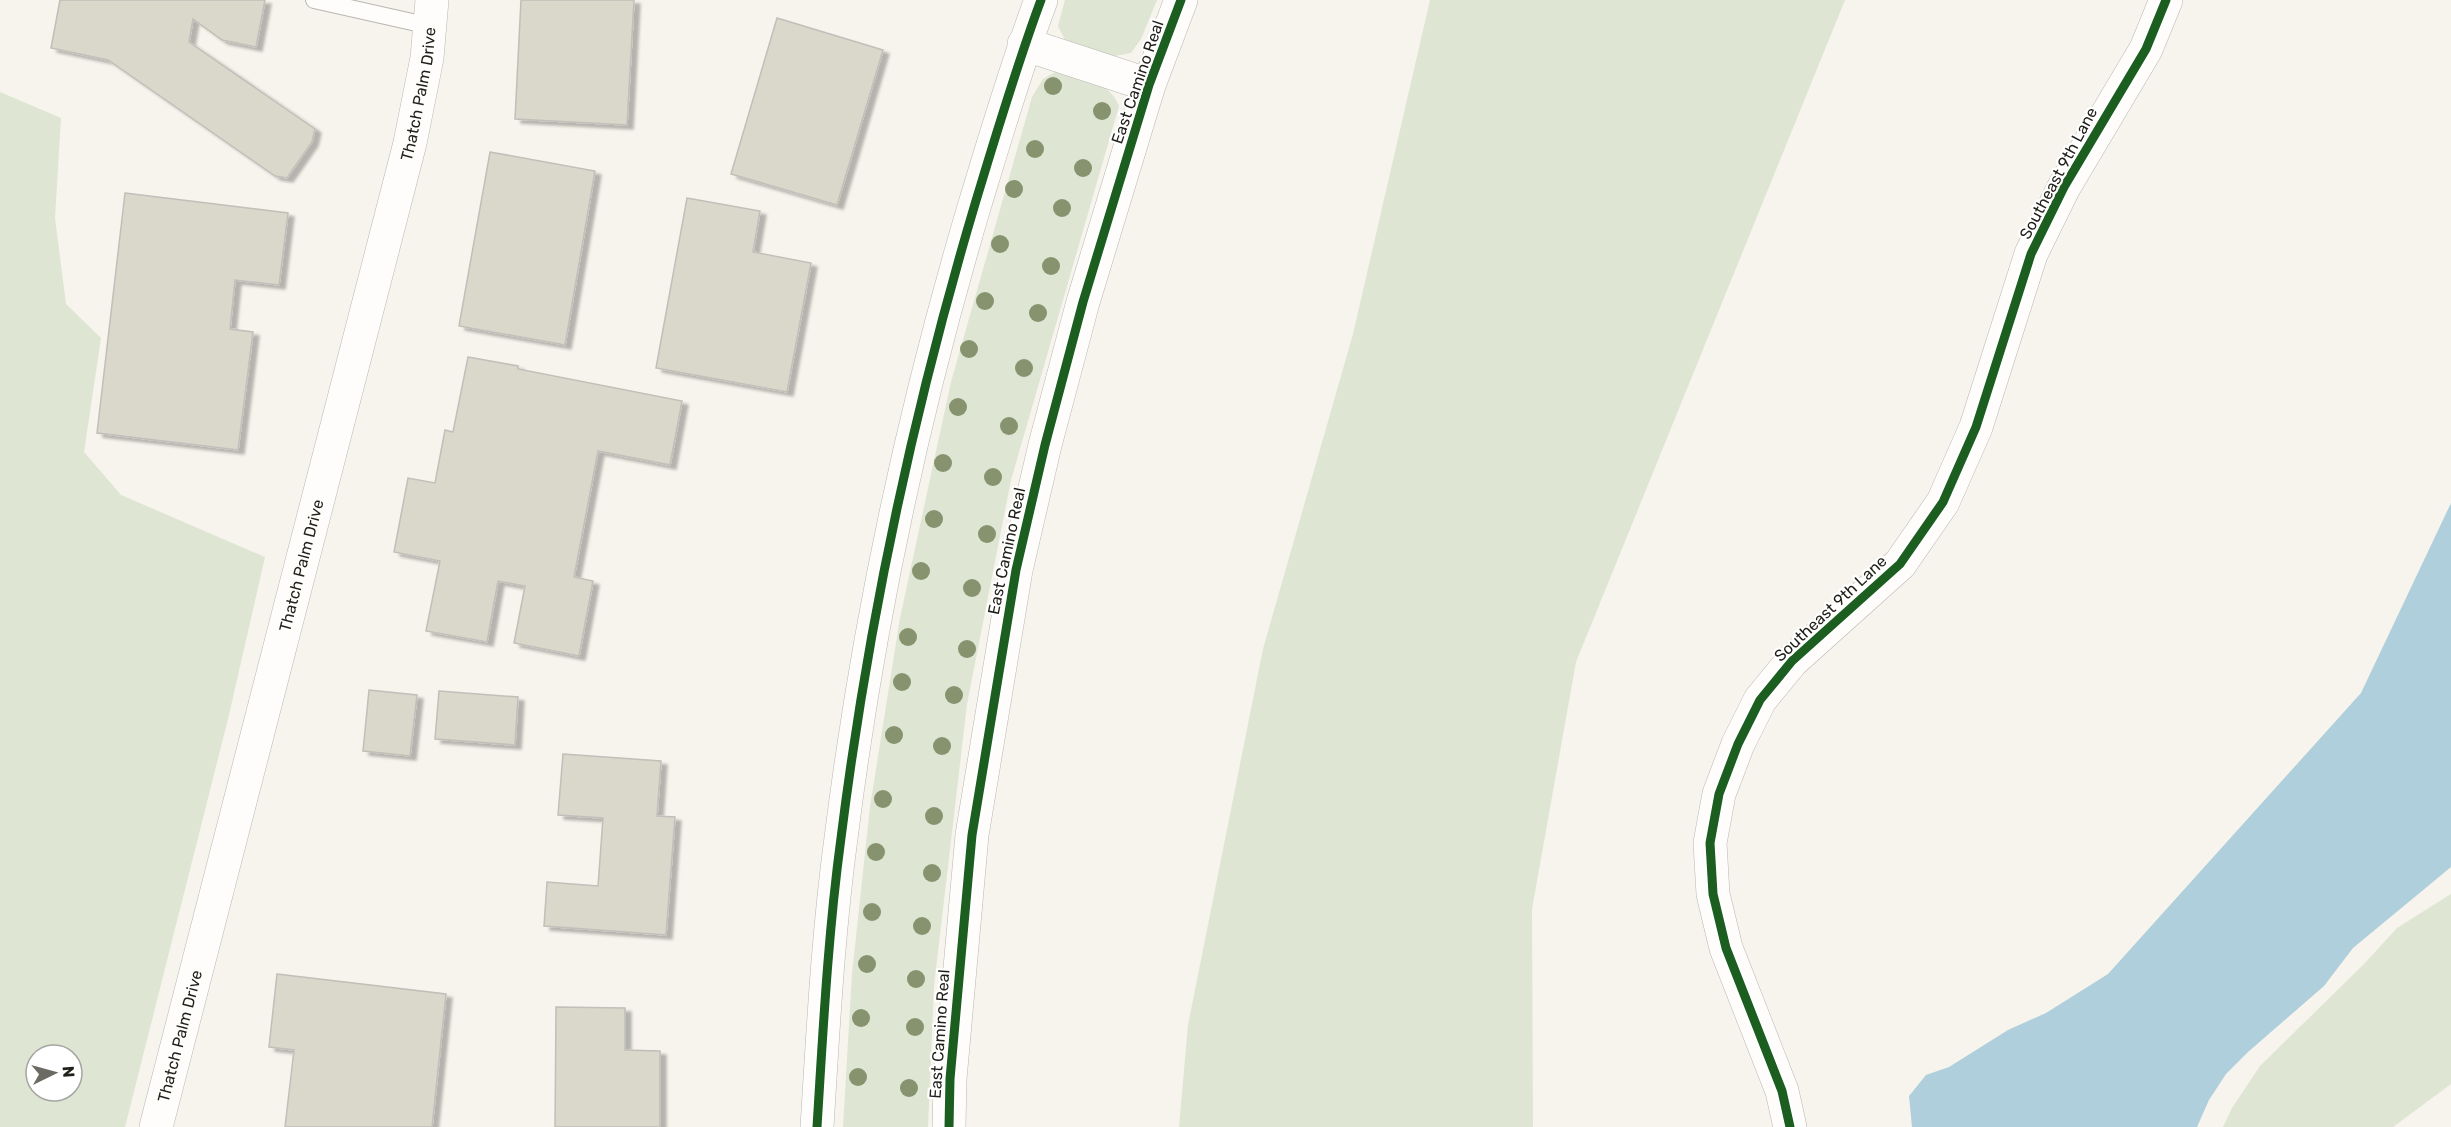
<svg xmlns="http://www.w3.org/2000/svg" width="2451" height="1127" viewBox="0 0 2451 1127" font-family="Rubik,sans-serif">
<style>
.green{fill:#dee5d3;fill-rule:evenodd}
.water{fill:#afcfdd}
.building{fill:#dad7cb;stroke:#c0bfb9;stroke-width:1.5;filter:url(#shadow)}
.lines{fill:none;stroke-linecap:round;stroke-linejoin:round}
.service-casing{stroke:#b8b7b1;stroke-width:18}
.minor-casing{stroke:#b8b7b1;stroke-width:34}
.tertiary-casing{stroke:#b8b7b1;stroke-width:34}
.service{stroke:#fefdfc;stroke-width:16}
.minor{stroke:#fefdfc;stroke-width:33}
.tertiary{stroke:#fefdfc;stroke-width:33}
.cycleway-casing{stroke:#fff;stroke-width:13}
.cycleway{stroke:#1b5e20;stroke-width:9}
.tree{fill:#86936e}
.labels{text-anchor:middle;stroke-width:4.5;stroke-linejoin:round;paint-order:stroke}
.street-label{font-size:16px;fill:#201f19;stroke:#fff}
</style>
<defs>
<filter id="shadow"><feDropShadow dx="6" dy="4" stdDeviation="1.5" flood-color="#0004"/></filter>
</defs>
<rect width="100%" height="100%" fill="#f6f4ec"/>
<path class="green" d="M 1065,0 L 1157,0 L 1141,39 L 1131,53 L 1114,56 L 1065,40 L 1058,26 Z
M 1430,0 L 1845,0 L 1576,662 L 1532,909 L 1533,1127 L 1179,1127 L 1188,1025 L 1263,649 L 1353,334 Z
M 1057,71 C 1080,78 1109,80 1119,106 L 1011,480 L 967,704 L 934,986 L 928,1127 L 843,1127 L 852,974 L 870,807 L 900,618 L 951,382 L 1032,97 L 1043,79 Z
M 0,92 L 61,118 L 55,218 L 66,304 L 101,338 L 84,452 L 121,495 L 265,557 L 228,719 L 125,1127 L 0,1127 ZM 36,1055 L 72,1055 L 72,1091 L 36,1091 Z
M 2451,894 L 2451,1084 L 2393,1127 L 2223,1127 L 2232,1108 L 2260,1066 L 2364,964 L 2397,928 Z"/>
<path class="water" d="M 2451,503 L 2451,867 L 2353,948 L 2324,986 L 2248,1052 L 2226,1074 L 2209,1100 L 2197,1127 L 1912,1127 L 1909,1096 L 1926,1075 L 1949,1067 L 2008,1030 L 2046,1013 L 2108,974 L 2361,693 Z"/>
<path class="building" d="M 60,0 L 265,0 L 256,47 L 222,40 L 193,19 L 189,42 L 315,129 L 312,142 L 287,178 L 275,176 L 108,60 L 51,48 Z
M 521,0 L 634,0 L 627,125 L 515,119 Z
M 777,18 L 883,50 L 837,205 L 731,174 Z
M 490,152 L 595,171 L 565,345 L 459,326 Z
M 125,193 L 288,213 L 279,285 L 235,280 L 230,329 L 253,332 L 238,450 L 97,433 Z
M 687,198 L 760,211 L 753,252 L 811,263 L 787,392 L 656,368 Z
M 468,357 L 518,366 L 518,369 L 682,401 L 670,465 L 598,451 L 574,577 L 593,581 L 579,656 L 514,643 L 525,586 L 498,581 L 487,642 L 426,631 L 440,561 L 394,552 L 408,478 L 435,483 L 445,430 L 453,432 Z
M 369,690 L 417,695 L 410,756 L 363,751 Z
M 439,691 L 518,697 L 515,745 L 435,739 Z
M 563,754 L 661,761 L 657,816 L 675,817 L 666,935 L 544,926 L 547,882 L 598,886 L 603,818 L 558,815 Z
M 277,974 L 446,994 L 432,1127 L 285,1127 L 294,1050 L 269,1047 Z
M 556,1007 L 625,1008 L 625,1050 L 660,1051 L 660,1127 L 555,1127 Z"/>
<g class="lines">
<g class="service-casing">
<path id="service" d="M 314,0 L 430,26"/>
</g>
<g class="minor-casing">
<g id="minor">
<path id="s1" d="M 156,1127 L 410,143 L 427,58 L 432,0"/>
<path d="M 1790,1127 L 1782,1091 L 1726,948 L 1713,894 L 1710,843 L 1719,794 L 1738,744 L 1760,700 L 1792,661 L 1900,564 L 1943,502 L 1976,427 L 2031,254 L 2064,187 L 2146,49 L 2166,0"/>
</g>
</g>
<g class="tertiary-casing">
<path id="tertiary" d="M 1024,44 L 1149,85
M 817,1127 C 823,1031 828,934 841,838 C 868,623 913,412 975,204 C 996,135 1016,67 1041,0
M 949,1127 L 950,1079 L 972,835 L 1016,570 L 1045,445 L 1083,302 L 1149,85 L 1181,0"/>
</g>
<use href="#service" class="service"/>
<use href="#minor" class="minor"/>
<use href="#tertiary" class="tertiary"/>
<g class="cycleway-casing">
<path id="cycleway" d="M 817,1127 C 823,1031 828,934 841,838 C 868,623 913,412 975,204 C 996,135 1016,67 1041,0
M 949,1127 L 950,1079 L 972,835 L 1016,570 L 1045,445 L 1083,302 L 1149,85 L 1181,0
M 1790,1127 L 1782,1091 L 1726,948 L 1713,894 L 1710,843 L 1719,794 L 1738,744 L 1760,700 L 1792,661 L 1900,564 L 1943,502 L 1976,427 L 2031,254 L 2064,187 L 2146,49 L 2166,0"/>
</g>
<use href="#cycleway" class="cycleway"/>
</g>
<g class="tree">
<circle cx="1053" cy="86" r="9"/>
<circle cx="1102" cy="111" r="9"/>
<circle cx="1035" cy="149" r="9"/>
<circle cx="1083" cy="168" r="9"/>
<circle cx="1014" cy="189" r="9"/>
<circle cx="1062" cy="208" r="9"/>
<circle cx="1000" cy="244" r="9"/>
<circle cx="1051" cy="266" r="9"/>
<circle cx="985" cy="301" r="9"/>
<circle cx="1038" cy="313" r="9"/>
<circle cx="969" cy="349" r="9"/>
<circle cx="1024" cy="368" r="9"/>
<circle cx="958" cy="407" r="9"/>
<circle cx="1009" cy="426" r="9"/>
<circle cx="943" cy="463" r="9"/>
<circle cx="993" cy="477" r="9"/>
<circle cx="934" cy="519" r="9"/>
<circle cx="987" cy="534" r="9"/>
<circle cx="921" cy="571" r="9"/>
<circle cx="972" cy="588" r="9"/>
<circle cx="908" cy="637" r="9"/>
<circle cx="967" cy="649" r="9"/>
<circle cx="902" cy="682" r="9"/>
<circle cx="954" cy="695" r="9"/>
<circle cx="894" cy="735" r="9"/>
<circle cx="942" cy="746" r="9"/>
<circle cx="883" cy="799" r="9"/>
<circle cx="934" cy="816" r="9"/>
<circle cx="876" cy="852" r="9"/>
<circle cx="932" cy="873" r="9"/>
<circle cx="872" cy="912" r="9"/>
<circle cx="922" cy="926" r="9"/>
<circle cx="867" cy="964" r="9"/>
<circle cx="916" cy="979" r="9"/>
<circle cx="861" cy="1018" r="9"/>
<circle cx="915" cy="1027" r="9"/>
<circle cx="858" cy="1077" r="9"/>
<circle cx="909" cy="1088" r="9"/>
</g>
<g class="labels">
<g class="street-label">
<text transform="translate(1137 82) rotate(-71)" y="6">East Camino Real</text>
<text dy="6" stroke="none"><textPath href="#s1" startOffset="1066">Thatch Palm Drive</textPath></text>
<text transform="translate(2058 173) rotate(-62)" y="6">Southeast 9th Lane</text>
<text transform="translate(1006 551) rotate(-78)" y="6">East Camino Real</text>
<text dy="6" stroke="none"><textPath href="#s1" startOffset="580">Thatch Palm Drive</textPath></text>
<text transform="translate(1830 608) rotate(-43)" y="6">Southeast 9th Lane</text>
<text transform="translate(939 1034) rotate(-86)" y="6">East Camino Real</text>
<text dy="6" stroke="none"><textPath href="#s1" startOffset="94">Thatch Palm Drive</textPath></text>
</g>
</g>
<g transform="translate(54 1073) rotate(85)"><circle r="28" fill="#ffffff" stroke="#a6a5a3" stroke-width="1.5"/>
<path d="M0-4.5L10 22L0 15L-10 22Z" fill="#6b6a63"/>
<text y="-9" font-size="16" font-weight="bold" text-anchor="middle" fill="#201f19">N</text>
</g>
</svg>
